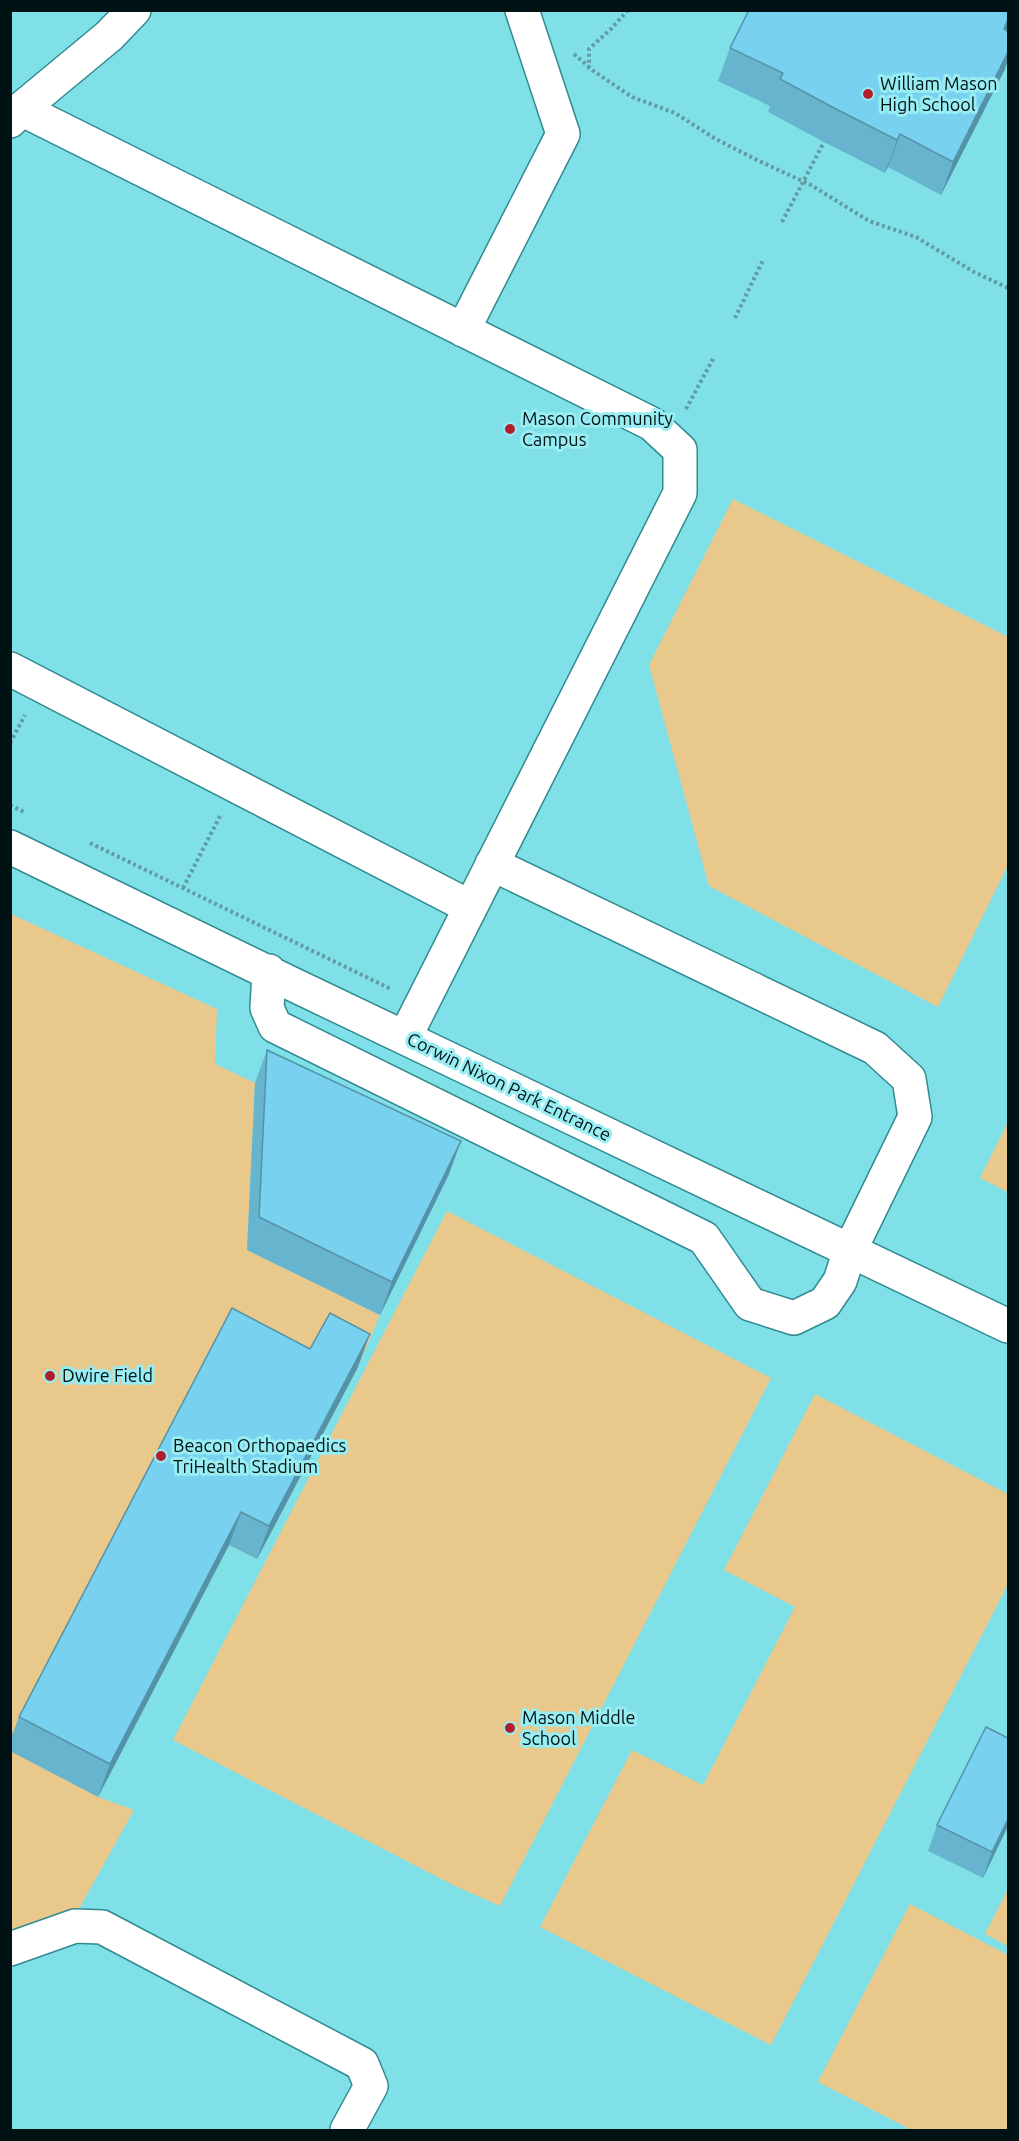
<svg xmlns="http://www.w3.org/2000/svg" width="1019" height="2141" viewBox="0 0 1019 2141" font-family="Ubuntu,sans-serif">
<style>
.built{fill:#80e0e8}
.green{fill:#e9c88b}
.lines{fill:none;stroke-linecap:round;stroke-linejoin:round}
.minor-casing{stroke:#328a91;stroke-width:36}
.path{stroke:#609ca1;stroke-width:4;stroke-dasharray:3 3;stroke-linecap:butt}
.minor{stroke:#fff;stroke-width:33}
.wall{fill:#67b4ce}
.shaded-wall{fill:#5492a7}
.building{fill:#78d1ef;stroke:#5492a7;stroke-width:1.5}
.poi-dot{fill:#b11f2e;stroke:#98edf3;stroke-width:2}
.labels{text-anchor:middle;stroke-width:6;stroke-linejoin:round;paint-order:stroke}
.poi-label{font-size:18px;fill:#001214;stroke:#98edf3;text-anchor:start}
.street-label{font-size:18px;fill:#001214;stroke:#98edf3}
</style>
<rect width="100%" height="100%" fill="#98edf3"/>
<path class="built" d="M 11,11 L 1008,11 L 1008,2130 L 11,2130 Z"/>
<path class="green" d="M 733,499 L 1008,637 L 1008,865 L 938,1007 L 709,886 L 649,665 Z
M 11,914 L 217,1009 L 215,1064 L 255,1083 L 247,1250 L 380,1315 L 358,1367 L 257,1559 L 229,1545 L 98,1797 L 134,1810 L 75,1916 L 11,1942 Z
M 1008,1122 L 1008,1192 L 980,1178 Z
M 447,1211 L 771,1378 L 500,1906 L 453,1885 L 173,1740 Z
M 815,1394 L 1008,1494 L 1008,1584 L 771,2045 L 540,1927 L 632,1750 L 703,1785 L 795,1607 L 724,1570 Z
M 1008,1889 L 1008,1946 L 985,1934 Z
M 910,1904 L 1008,1955 L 1008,2130 L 912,2130 L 818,2082 Z"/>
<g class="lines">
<g class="minor-casing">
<path id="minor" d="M 21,109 L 652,424 L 680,450 L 680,493 L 405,1037
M 10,121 L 21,109 L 109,36 L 134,10
M 463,330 L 563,134 L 522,10
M 10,669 L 470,907
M 10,847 L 290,983 L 1008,1326
M 269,971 L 267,1008 L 275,1026 L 704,1238 L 750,1304 L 794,1318 L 825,1303 L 840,1281 L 850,1250 L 915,1117 L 909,1079 L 875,1048 L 492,864
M 10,1949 L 75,1926 L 102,1927 L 362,2064 L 371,2086 L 347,2130"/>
</g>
<path class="path" d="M 628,10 L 611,29 L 589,49 L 589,68 L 632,97 L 675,113 L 714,138 L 755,159 L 811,185 L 869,221 L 916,237 L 974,272 L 1008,288
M 574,54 L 589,67
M 782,222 L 824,142
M 735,318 L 763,260
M 686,409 L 714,357
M 10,743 L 25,715
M 10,805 L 26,813
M 90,843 L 391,989
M 183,888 L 220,816"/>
<use href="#minor" class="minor"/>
</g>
<path class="wall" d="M 1008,10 L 1008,27 L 1007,31 L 1005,69 L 941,195 L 888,167 L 885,173 L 824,142 L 768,112 L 770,106 L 718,81 L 730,48 Z
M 267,1050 L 449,1174 L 380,1315 L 247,1250 L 255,1083 Z
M 310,1349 L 358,1367 L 257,1559 L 229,1545 L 98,1797 L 10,1751 L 10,1740 L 19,1717 Z
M 937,1825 L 1008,1826 L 983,1878 L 928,1851 Z"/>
<path class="shaded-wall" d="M 1008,19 L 1008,27 L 992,62 L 1004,29 Z
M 1008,52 L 1008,59 L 1005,69 L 941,195 L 953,162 Z
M 900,134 L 888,167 L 885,173 L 897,140 Z
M 461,1141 L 449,1174 L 380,1315 L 392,1282 Z
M 370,1334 L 358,1367 L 257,1559 L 269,1526 Z
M 241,1512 L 229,1545 L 98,1797 L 110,1764 Z
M 1008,1819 L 1008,1826 L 983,1878 L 992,1852 Z"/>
<path class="building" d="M 749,10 L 1008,10 L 1008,19 L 1004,29 L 1008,32 L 1008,52 L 953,162 L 900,134 L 897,140 L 836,109 L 780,79 L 783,73 L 730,48 Z
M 267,1050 L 461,1141 L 392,1282 L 259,1217 Z
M 232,1308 L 310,1349 L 330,1313 L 370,1334 L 269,1526 L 241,1512 L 110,1764 L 19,1717 Z
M 986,1727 L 1008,1738 L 1008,1819 L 992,1852 L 937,1825 Z"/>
<g class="poi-dot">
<circle cx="868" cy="94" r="6"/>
<circle cx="510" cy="429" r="6"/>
<circle cx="50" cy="1376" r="6"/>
<circle cx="161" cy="1456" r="6"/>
<circle cx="510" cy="1728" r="6"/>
</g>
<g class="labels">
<g class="poi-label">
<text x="880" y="90">William Mason<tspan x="880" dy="21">High School</tspan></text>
<text x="522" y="425">Mason Community<tspan x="522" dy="21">Campus</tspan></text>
<text x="62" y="1382">Dwire Field</text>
<text x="173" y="1452">Beacon Orthopaedics<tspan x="173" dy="21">TriHealth Stadium</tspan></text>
<text x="522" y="1724">Mason Middle<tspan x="522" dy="21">School</tspan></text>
</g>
<g class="street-label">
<text transform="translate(509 1087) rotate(26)" y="6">Corwin Nixon Park Entrance</text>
</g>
</g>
<rect width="1019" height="2141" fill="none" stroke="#001214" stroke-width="24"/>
</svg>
